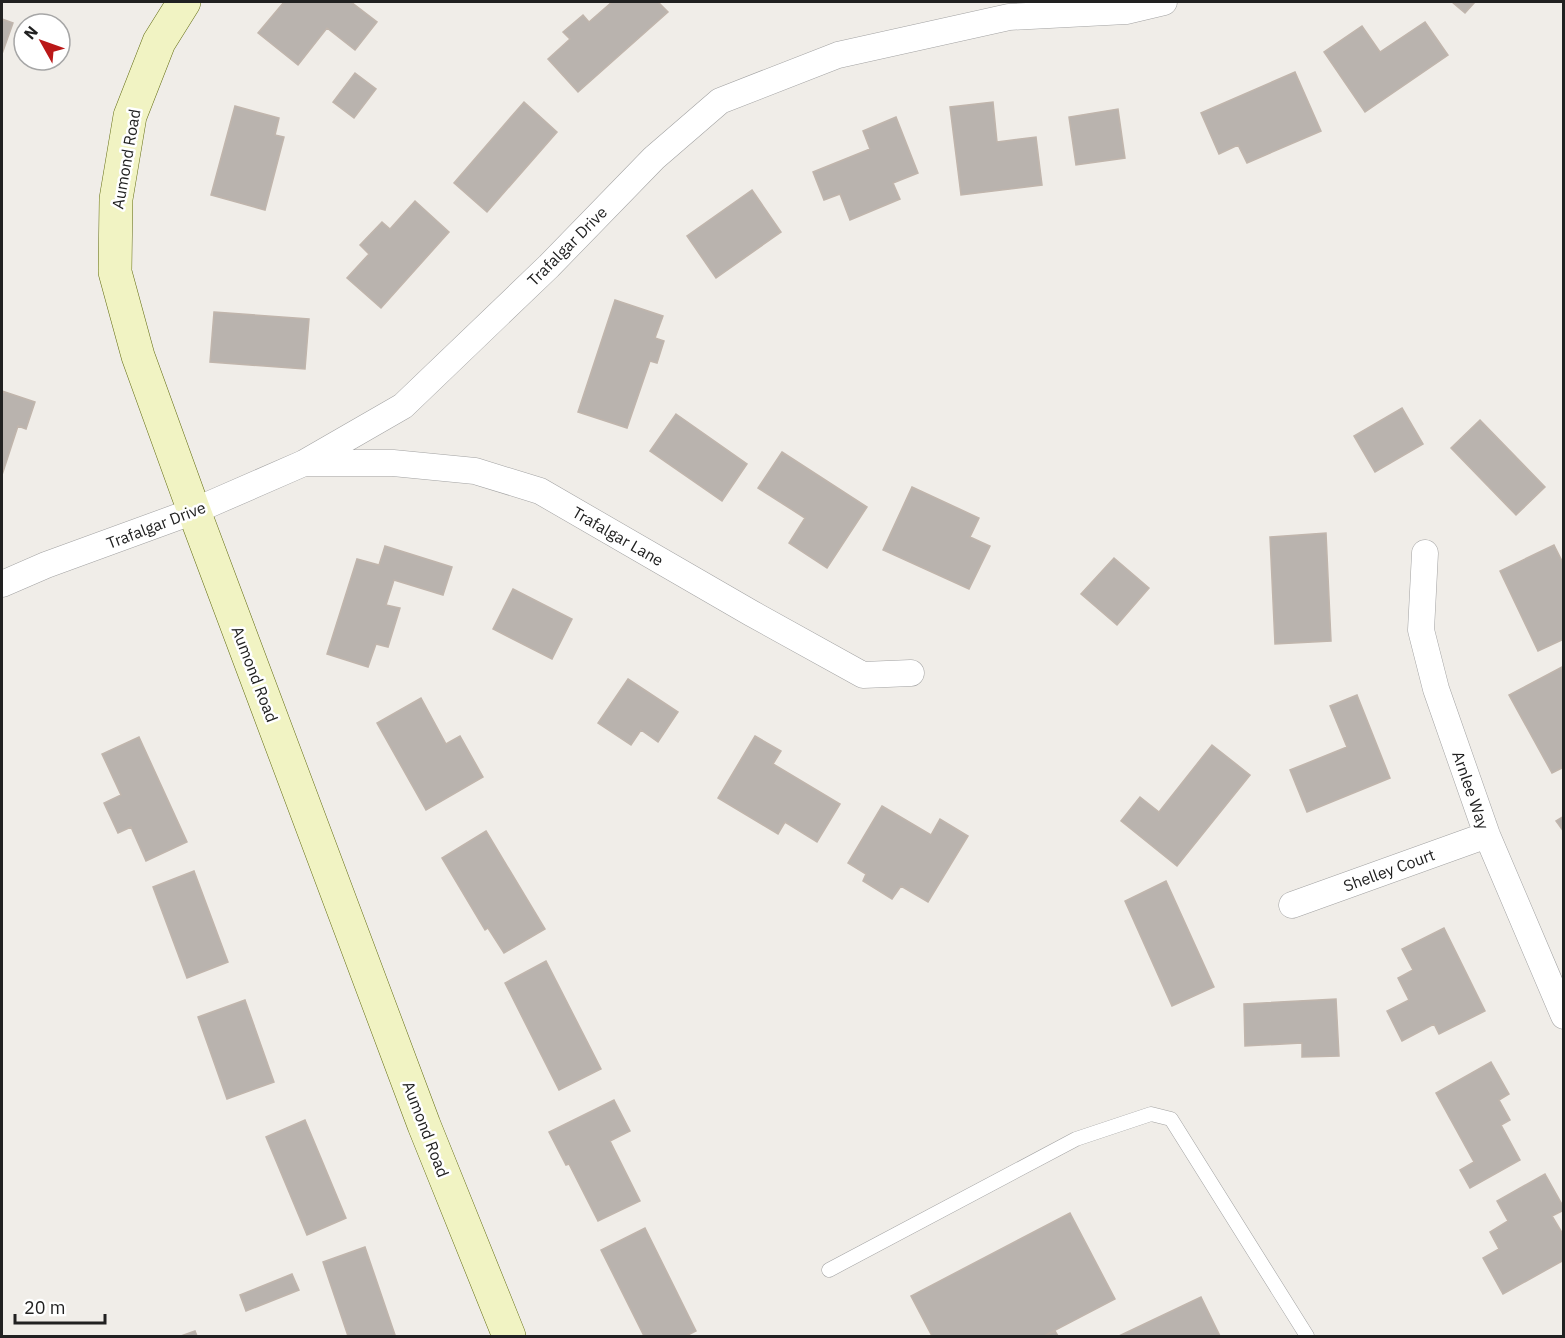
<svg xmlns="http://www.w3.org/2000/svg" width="1565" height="1338" viewBox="0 0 1565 1338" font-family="'IBM Plex Sans',sans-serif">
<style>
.building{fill:#b9b3ae;stroke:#c0b5ac;stroke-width:1.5}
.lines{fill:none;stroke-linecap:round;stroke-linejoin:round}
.lane-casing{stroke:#a2a2a2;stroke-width:15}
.street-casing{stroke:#a2a2a2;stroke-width:27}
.secondary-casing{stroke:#636d12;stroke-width:34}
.lane{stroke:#fff;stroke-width:14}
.street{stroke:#fff;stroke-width:26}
.secondary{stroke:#f1f3c3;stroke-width:33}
.labels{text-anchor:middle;stroke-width:5;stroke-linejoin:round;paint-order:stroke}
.street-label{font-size:16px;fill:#212121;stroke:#fff}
</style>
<rect width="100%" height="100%" fill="#f0ede8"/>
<path class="building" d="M 284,2 L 351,2 L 377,22 L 355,50 L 327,28 L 298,65 L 258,33 Z
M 612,2 L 658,2 L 668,12 L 578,92 L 548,59 L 570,39 L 563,32 L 583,15 L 589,22 Z
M 1452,2 L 1475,2 L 1465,13 Z
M 2,19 L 13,23 L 2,54 Z
M 1425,22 L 1448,55 L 1365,112 L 1324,52 L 1362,26 L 1380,52 Z
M 1295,72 L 1321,131 L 1247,163 L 1238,145 L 1219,154 L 1201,113 Z
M 355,73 L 376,89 L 354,118 L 333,102 Z
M 524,102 L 557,132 L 487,212 L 454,183 Z
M 993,102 L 997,142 L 1036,137 L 1042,185 L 961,195 L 950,107 Z
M 235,106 L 279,118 L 275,135 L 284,137 L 265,210 L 211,195 Z
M 1118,109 L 1125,158 L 1076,165 L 1069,117 Z
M 896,117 L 918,173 L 893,183 L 900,199 L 850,220 L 840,194 L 824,200 L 813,172 L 870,149 L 863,131 Z
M 752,190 L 781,232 L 716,278 L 687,236 Z
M 415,201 L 449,232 L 381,308 L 347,278 L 369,254 L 360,245 L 382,222 L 390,229 Z
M 615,300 L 663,316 L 655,338 L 664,341 L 657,363 L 650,361 L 627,428 L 578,412 Z
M 214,312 L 309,319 L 305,369 L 210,362 Z
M 2,391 L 35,402 L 26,429 L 18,426 L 2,475 Z
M 1402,408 L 1423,444 L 1375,472 L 1354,436 Z
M 676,414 L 747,464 L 722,501 L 650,451 Z
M 1480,420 L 1545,487 L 1516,515 L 1451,448 Z
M 782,452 L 867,507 L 827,568 L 789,543 L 805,518 L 758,488 Z
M 912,487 L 979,518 L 970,537 L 990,546 L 969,589 L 883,550 Z
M 1326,533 L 1331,641 L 1275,644 L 1270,537 Z
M 1554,545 L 1564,565 L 1564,639 L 1538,651 L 1500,571 Z
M 385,546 L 452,567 L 443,595 L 394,580 L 386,605 L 400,608 L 388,647 L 376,644 L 368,667 L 327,654 L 357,559 L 379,565 Z
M 1114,558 L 1149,588 L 1117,625 L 1081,594 Z
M 513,589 L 572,619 L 552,659 L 493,629 Z
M 1562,667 L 1564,767 L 1552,773 L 1509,695 Z
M 628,679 L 678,712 L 658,742 L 641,730 L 631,745 L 598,723 Z
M 1357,695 L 1390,778 L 1307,812 L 1290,770 L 1347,747 L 1330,706 Z
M 421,698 L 446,744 L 460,736 L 483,777 L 426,810 L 377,723 Z
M 755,736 L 781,751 L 773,764 L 840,804 L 817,842 L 785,822 L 778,834 L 718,798 Z
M 139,737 L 187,842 L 146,861 L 131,827 L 118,833 L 104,803 L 121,795 L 102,754 Z
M 1212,745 L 1250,775 L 1177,866 L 1121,821 L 1140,797 L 1159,812 Z
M 882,806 L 931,835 L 940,819 L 968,836 L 928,902 L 901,886 L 892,899 L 863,881 L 866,874 L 848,863 Z
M 1564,816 L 1564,832 L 1556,821 Z
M 486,831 L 545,929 L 504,953 L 488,928 L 485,930 L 442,858 Z
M 194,871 L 228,962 L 187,978 L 153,887 Z
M 1166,881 L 1214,987 L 1172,1006 L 1125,901 Z
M 1444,928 L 1485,1011 L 1439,1034 L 1434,1024 L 1402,1041 L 1387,1011 L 1409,1000 L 1398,978 L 1413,970 L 1402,949 Z
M 546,961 L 601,1069 L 559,1090 L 505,983 Z
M 1336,999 L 1339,1056 L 1302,1057 L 1302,1043 L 1245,1046 L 1244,1004 Z
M 245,1000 L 274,1082 L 227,1099 L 198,1017 Z
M 1491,1062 L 1509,1094 L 1499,1100 L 1510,1120 L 1501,1125 L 1520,1160 L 1470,1188 L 1460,1170 L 1474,1162 L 1436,1093 Z
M 614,1100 L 630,1131 L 610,1141 L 640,1201 L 598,1221 L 569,1164 L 566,1165 L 549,1132 Z
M 305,1120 L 346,1218 L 307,1235 L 266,1137 Z
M 1545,1174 L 1564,1208 L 1564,1210 L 1552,1216 L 1564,1236 L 1564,1260 L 1503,1294 L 1483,1258 L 1499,1249 L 1490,1232 L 1508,1221 L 1497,1201 Z
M 1070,1213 L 1115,1299 L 1044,1336 L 932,1336 L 911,1296 Z
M 645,1228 L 696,1331 L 686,1336 L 644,1336 L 601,1250 Z
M 365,1247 L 395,1335 L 390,1336 L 348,1336 L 323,1262 Z
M 292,1274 L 299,1290 L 246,1311 L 240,1295 Z
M 1201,1297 L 1220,1336 L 1119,1336 Z
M 195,1331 L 197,1336 L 181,1336 Z
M 1055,1331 L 1058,1336 L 1044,1336 Z"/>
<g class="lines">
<g class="lane-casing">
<path id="lane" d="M 829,1270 L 1076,1139 L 1151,1114 L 1171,1119 L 1307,1336"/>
</g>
<g class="street-casing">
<path id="street" d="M 304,463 L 393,463 L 475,471 L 540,491 L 751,613 L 863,675 L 911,673
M 1425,553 L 1421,630 L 1436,689 L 1487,835 L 1564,1016
M 2,584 L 46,565 L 194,511 L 304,463 L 403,406 L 549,266 L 654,158 L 720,101 L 838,55 L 1009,17 L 1126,11 L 1164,2
M 1292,905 L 1487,835"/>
</g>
<g class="secondary-casing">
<path id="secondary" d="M 184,2 L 159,42 L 130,116 L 116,199 L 115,272 L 138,356 L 194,511 L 424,1125 L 509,1336"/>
</g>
<use href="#lane" class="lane"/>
<use href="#street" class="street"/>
<use href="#secondary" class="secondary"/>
</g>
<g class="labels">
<g class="street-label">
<text transform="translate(126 159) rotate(-80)" y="6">Aumond Road</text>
<text transform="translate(567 246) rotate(-45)" y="6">Trafalgar Drive</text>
<text transform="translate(156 525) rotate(-21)" y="6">Trafalgar Drive</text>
<text transform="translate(618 536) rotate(30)" y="6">Trafalgar Lane</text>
<text transform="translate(255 674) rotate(69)" y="6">Aumond Road</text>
<text transform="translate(1471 790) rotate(71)" y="6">Arnlee Way</text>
<text transform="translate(1389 870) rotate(-20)" y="6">Shelley Court</text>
<text transform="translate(426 1129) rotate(69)" y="6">Aumond Road</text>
</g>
</g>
<rect width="1565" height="1338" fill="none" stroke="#212121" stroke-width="6"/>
<g transform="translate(42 42) rotate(310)"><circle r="28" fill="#ffffff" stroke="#a6a6a6" stroke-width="1.5"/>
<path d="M0-4.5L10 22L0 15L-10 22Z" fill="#ba1818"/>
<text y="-9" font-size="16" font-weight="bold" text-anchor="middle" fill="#212121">N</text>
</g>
<path d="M15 1314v9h90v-9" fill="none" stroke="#212121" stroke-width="3"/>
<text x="24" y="1314" font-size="18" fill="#212121" stroke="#ffffff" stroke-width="4.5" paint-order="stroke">20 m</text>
</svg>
